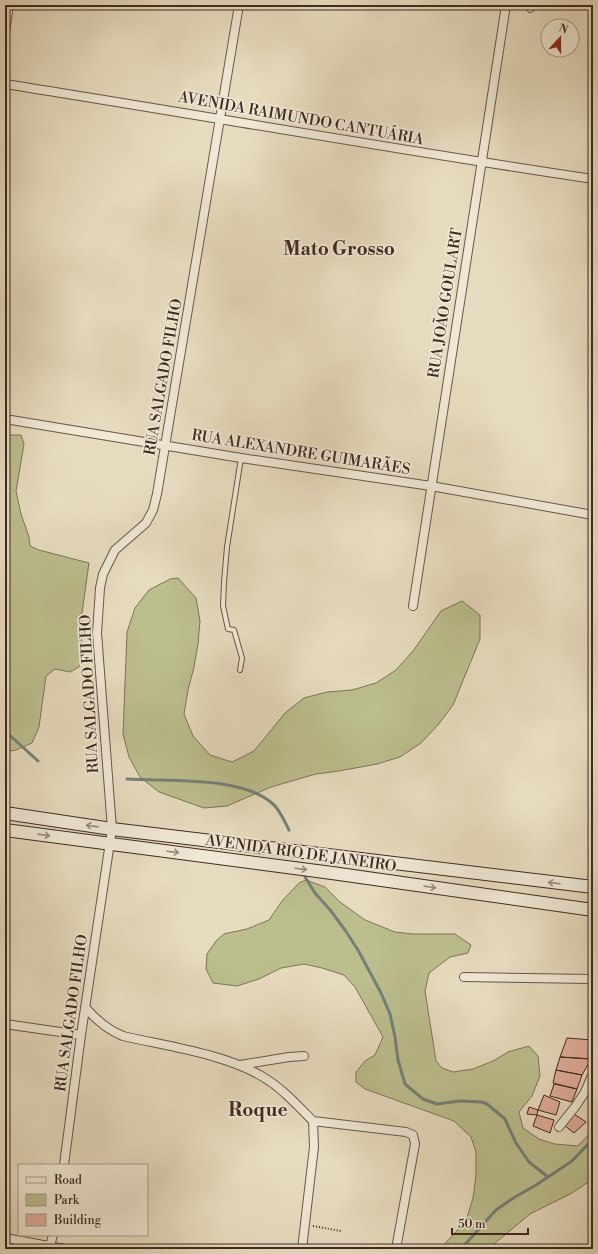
<svg xmlns="http://www.w3.org/2000/svg" width="598" height="1254" viewBox="0 0 598 1254" font-family="'Libre Bodoni',serif">
<style>
.green{fill:#bcbe8e;stroke:#7e7458}
.lines{fill:none;stroke-linecap:round;stroke-linejoin:round}
.stream{stroke:#748178;stroke-width:3}
.building{fill:#e1ae9c;stroke:#3f2a22}
.service-casing{stroke:#695649;stroke-width:6}
.minor-casing{stroke:#695649;stroke-width:10}
.secondary-casing{stroke:#3f2a22;stroke-width:14}
.path{stroke:#3f2a22;stroke-width:2;stroke-dasharray:1 2;stroke-linecap:butt}
.service{stroke:#efe8d5;stroke-width:4}
.minor{stroke:#efe8d5;stroke-width:8}
.secondary{stroke:#efe8d5;stroke-width:12}
.oneway{stroke:#97897c}
.labels{text-anchor:middle;stroke-width:3.5;stroke-linejoin:round;paint-order:stroke}
.street-label{font-size:15px;fill:#3f2a22;stroke:#efe8d5}
.district-label{font-size:19px;font-weight:bold;fill:#3f2a22;stroke:#efe8d5}
</style>
<rect width="100%" height="100%" fill="#e7dbbf"/>
<filter id="stains"><feTurbulence type="fractalNoise" baseFrequency=".005" numOctaves="4"/><feColorMatrix values="0 0 0 0 .2 0 0 0 0 .09 0 0 0 0 .02 0 0 0 .5 -.17"/></filter>
<radialGradient id="worn" r=".72"><stop offset=".6" stop-color="#630" stop-opacity="0"/><stop offset="1" stop-color="#630" stop-opacity=".3"/></radialGradient>
<path class="green" d="M 10,435 L 21,435 L 24,444 L 16,491 L 21,514 L 29,537 L 30,546 L 39,550 L 89,563 L 81,620 L 82,660 L 79,667 L 70,672 L 55,669 L 46,676 L 39,727 L 32,743 L 16,750 L 5,752 L 5,443 Z
M 178,578 L 196,598 L 200,621 L 198,644 L 194,667 L 188,690 L 184,714 L 193,736 L 210,755 L 232,762 L 254,751 L 285,713 L 304,698 L 327,692 L 352,690 L 376,683 L 396,670 L 413,651 L 441,611 L 462,601 L 480,615 L 480,639 L 453,705 L 438,725 L 421,743 L 400,757 L 377,764 L 339,771 L 316,774 L 271,787 L 227,806 L 204,808 L 159,792 L 140,777 L 129,757 L 123,734 L 127,632 L 135,608 L 149,590 L 170,579 Z
M 306,880 L 325,887 L 340,902 L 365,920 L 395,932 L 413,934 L 455,934 L 471,945 L 468,953 L 450,957 L 429,973 L 425,991 L 436,1061 L 442,1068 L 453,1072 L 473,1069 L 493,1061 L 508,1052 L 529,1046 L 538,1056 L 540,1076 L 532,1096 L 519,1112 L 523,1128 L 539,1139 L 554,1144 L 578,1146 L 593,1130 L 593,1179 L 572,1193 L 530,1214 L 488,1249 L 440,1249 L 466,1221 L 473,1198 L 476,1175 L 476,1152 L 471,1137 L 454,1121 L 365,1089 L 356,1082 L 356,1072 L 365,1061 L 375,1055 L 383,1037 L 355,987 L 344,975 L 322,968 L 304,964 L 281,968 L 259,979 L 237,986 L 213,983 L 206,969 L 207,954 L 216,941 L 224,934 L 247,929 L 269,920 L 282,901 L 299,883 Z"/>
<g class="lines">
<path class="stream" d="M 5,731 L 38,761
M 127,779 C 167,782 246,775 275,806 C 281,813 285,822 289,830
M 305,877 L 315,893 L 331,911 L 345,930 L 358,950 L 381,993 L 390,1014 L 395,1037 L 398,1060 L 405,1084 L 423,1099 L 437,1104 L 460,1101 L 482,1102 L 487,1104 L 505,1119 L 516,1143 L 529,1162 L 548,1177
M 461,1249 L 496,1210 L 515,1197 L 536,1185 L 572,1161 L 593,1139"/>
</g>
<path class="building" d="M 567,1038 L 593,1040 L 593,1054 L 591,1059 L 560,1057 Z
M 560,1057 L 591,1059 L 582,1075 L 556,1070 Z
M 556,1070 L 582,1075 L 577,1089 L 553,1083 Z
M 554,1084 L 577,1089 L 572,1102 L 550,1096 Z
M 544,1095 L 560,1102 L 556,1115 L 538,1110 Z
M 529,1107 L 538,1110 L 537,1115 L 527,1114 Z
M 574,1114 L 586,1122 L 574,1133 L 564,1125 Z
M 537,1115 L 554,1120 L 550,1133 L 533,1126 Z"/>
<g class="lines">
<g class="service-casing">
<path id="service" d="M 530,10 L 539,5
M 240,670 L 242,658 L 234,630 L 228,629 L 223,606 L 224,582 L 227,547 L 241,458"/>
</g>
<g class="minor-casing">
<path id="minor" d="M 5,32 L 9,5
M 5,84 C 201,115 397,150 593,179
M 5,419 L 241,458 L 431,486 L 593,515
M 413,606 L 506,5
M 464,977 L 593,979
M 86,1008 C 97,1021 108,1030 123,1036 C 166,1046 226,1054 263,1077 C 282,1088 298,1106 313,1121
M 5,1024 L 81,1035
M 240,1065 L 289,1057 L 304,1056
M 313,1121 L 406,1132 L 413,1135 L 415,1144 L 413,1155 L 396,1249
M 559,1127 L 575,1107 L 585,1092 L 593,1073
M 64,1165 L 81,1035 L 112,829 L 97,633 L 100,588 L 103,574 L 115,550 L 146,523 L 153,510 L 157,494 L 239,5
M 5,1238 L 65,1249
M 50,1246 L 53,1235
M 302,1249 L 314,1147 L 313,1121"/>
</g>
<g class="secondary-casing">
<path id="secondary" d="M 5,813 L 112,829 L 593,887
M 5,830 L 332,873 L 593,910"/>
</g>
<path class="path" d="M 313,1226 L 341,1231"/>
<use href="#service" class="service"/>
<use href="#minor" class="minor"/>
<use href="#secondary" class="secondary"/>
</g>
<defs><path id="oneway-shaft" d="M-6 0H5M1.5-3L5.5 0L1.5 3" fill="none" stroke-width="1.6" stroke-linecap="round" stroke-linejoin="round"/></defs>
<g class="oneway">
<use href="#oneway-shaft" transform="translate(92 826) rotate(-172)"/>
<use href="#oneway-shaft" transform="translate(44 835) rotate(8)"/>
<use href="#oneway-shaft" transform="translate(173 852) rotate(7)"/>
<use href="#oneway-shaft" transform="translate(301 869) rotate(7)"/>
<use href="#oneway-shaft" transform="translate(554 883) rotate(-173)"/>
<use href="#oneway-shaft" transform="translate(430 887) rotate(8)"/>
</g>
<g class="labels">
<g class="street-label">
<text transform="translate(301 118) rotate(10)" y="5">AVENIDA RAIMUNDO CANTUÁRIA</text>
<text transform="translate(445 303) rotate(-81)" y="5">RUA JOÃO GOULART</text>
<text transform="translate(163 377) rotate(-80)" y="5">RUA SALGADO FILHO</text>
<text transform="translate(301 452) rotate(9)" y="5">RUA ALEXANDRE GUIMARÃES</text>
<text transform="translate(89 694) rotate(-93)" y="5">RUA SALGADO FILHO</text>
<text transform="translate(301 853) rotate(8)" y="5">AVENIDA RIO DE JANEIRO</text>
<text transform="translate(71 1013) rotate(-82)" y="5">RUA SALGADO FILHO</text>
</g>
<g class="district-label">
<text x="339" y="255">Mato Grosso</text>
<text x="258" y="1116">Roque</text>
</g>
</g>
<rect width="598" height="1254" fill="none" stroke="#e7dbbf" stroke-width="20"/>
<rect x="6" y="6" width="586" height="1242" fill="none" stroke="#3f2a22" stroke-width="2"/>
<rect x="10" y="10" width="578" height="1234" fill="none" stroke="#3f2a22"/>
<rect x="18" y="1164" width="130" height="72" fill="#efe8d5" stroke="#a99c8d"/>
<rect x="26" y="1177" width="20" height="6" fill="#efe8d5" stroke="#a99c8d"/>
<text x="54" y="1184" font-size="12" fill="#3f2a22">Road</text>
<rect x="26" y="1194" width="20" height="12" fill="#bcbe8e" stroke="#a99c8d"/>
<text x="54" y="1204" font-size="12" fill="#3f2a22">Park</text>
<rect x="26" y="1214" width="20" height="12" fill="#e1ae9c" stroke="#a99c8d"/>
<text x="54" y="1224" font-size="12" fill="#3f2a22">Building</text>
<g transform="translate(560 38) rotate(21)"><circle r="19" fill="#efe8d5" stroke="#a99c8d"/>
<path d="M0-3L7 15L0 10L-7 15Z" fill="#8f2418"/>
<text y="-6" font-size="11" font-weight="bold" text-anchor="middle" fill="#3f2a22">N</text>
</g>
<path d="M452 1228v6h76v-6" fill="none" stroke="#3f2a22" stroke-width="2"/>
<text x="458" y="1228" font-size="12" fill="#3f2a22" stroke="#efe8d5" stroke-width="3" paint-order="stroke">50 m</text>
<rect width="100%" height="100%" filter="url(#stains)"/>
<rect width="100%" height="100%" fill="url(#worn)"/>
</svg>
